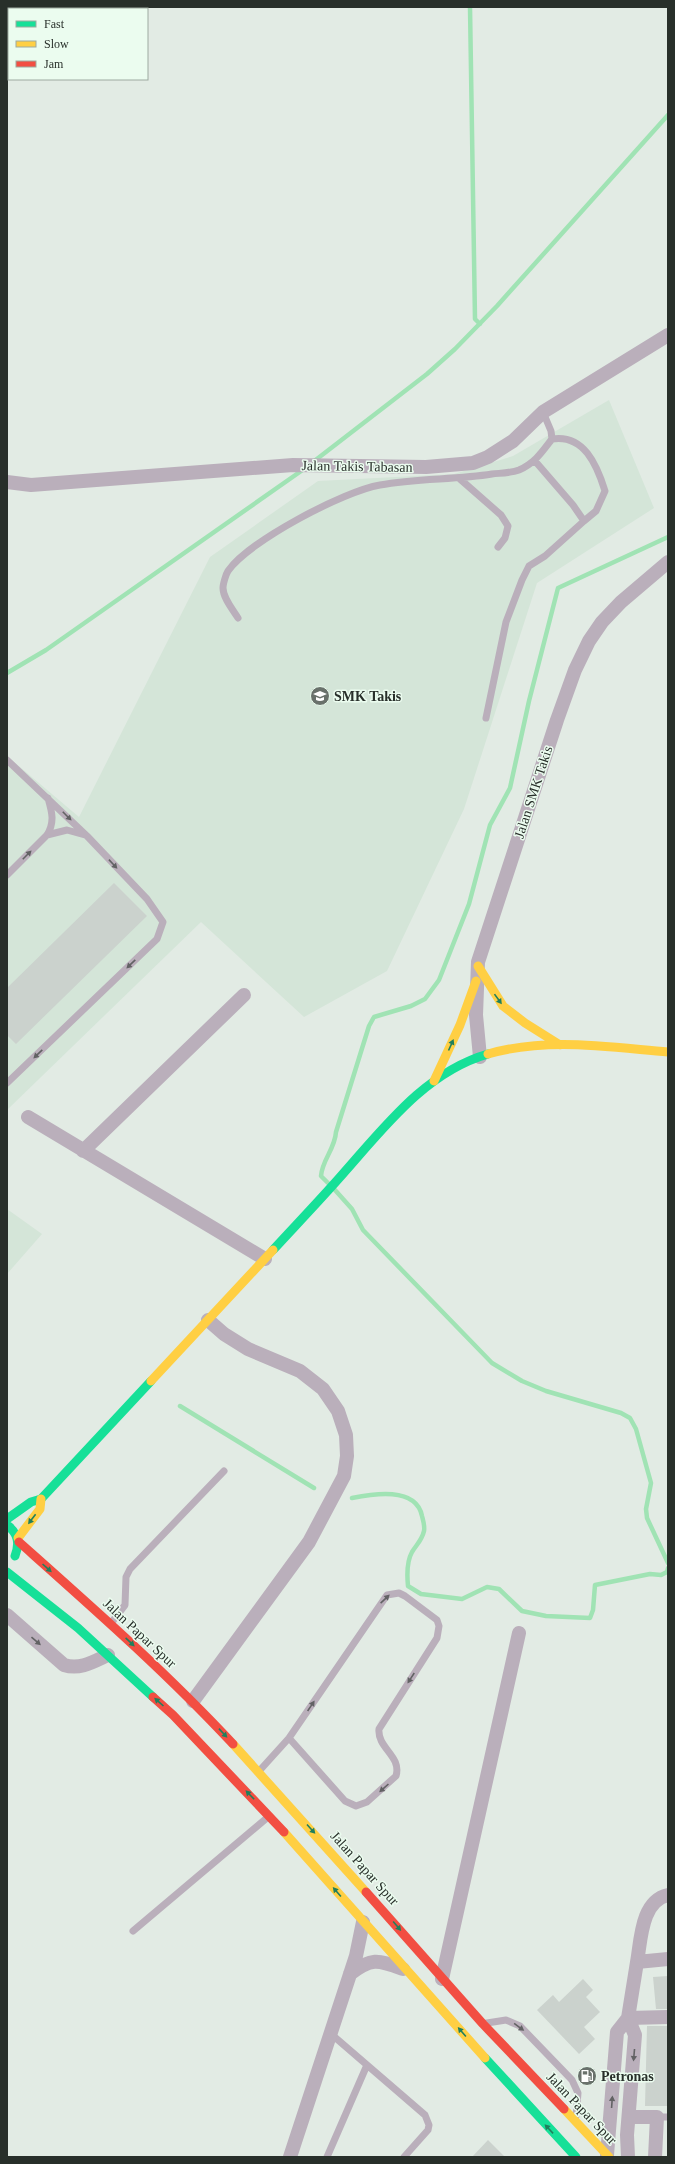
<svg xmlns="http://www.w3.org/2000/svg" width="675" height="2164" viewBox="0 0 675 2164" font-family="Georgia,serif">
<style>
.built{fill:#d4e5d8}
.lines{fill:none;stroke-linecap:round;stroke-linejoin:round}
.stream{stroke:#a0e3b4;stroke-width:4.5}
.building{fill:#cbd2cd}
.lane{stroke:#baafbb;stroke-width:7}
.street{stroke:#baafbb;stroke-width:14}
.fast{stroke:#16e098;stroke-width:9}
.slow{stroke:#ffcf43;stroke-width:9}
.jam{stroke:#f24e42;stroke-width:9}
.oneway{fill:#626264}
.oneway2{fill:#207f5c}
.labels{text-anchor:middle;stroke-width:3;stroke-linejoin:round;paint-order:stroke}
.street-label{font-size:14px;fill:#282f2a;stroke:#ebfcef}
.poi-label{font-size:14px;font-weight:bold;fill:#282f2a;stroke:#ebfcef;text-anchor:start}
</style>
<rect width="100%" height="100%" fill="#e2ebe4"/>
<path class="built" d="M 609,400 L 654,508 L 537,583 L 464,809 L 387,971 L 304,1017 L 201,922 L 7,1110 L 7,756 L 79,817 L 210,557 L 318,481 L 454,474 L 513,456 Z
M 7,1209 L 42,1234 L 7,1274 Z"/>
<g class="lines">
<path class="stream" d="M 470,7 L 475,319 L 480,324
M 313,462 L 427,374 L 455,349 L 497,306 L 668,115
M 7,673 L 46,650 L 304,469
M 328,1183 L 321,1176 C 322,1160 335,1149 336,1132 L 369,1026 L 374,1017 L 411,1006 L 425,999 L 439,980 L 469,904 L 490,825 L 510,788 L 529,701 L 558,588 L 668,537
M 335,1190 L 352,1209 L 363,1230 L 492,1363 L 522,1381 L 546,1391 L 621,1413 L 630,1418 L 636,1429 L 651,1483 L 646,1509 L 647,1518 L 668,1563
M 180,1406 L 314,1488
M 352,1498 C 372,1494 416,1486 422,1516 C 423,1520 425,1526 424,1531 C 422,1540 417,1544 412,1552 C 407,1561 407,1576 408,1586 L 421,1594 L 462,1599 L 487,1587 L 499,1589 L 522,1611 L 546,1616 L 590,1618 L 593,1610 L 595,1585 L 650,1574 L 661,1575 L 667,1572 L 668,1568"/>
</g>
<path class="building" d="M 114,883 L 147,916 L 16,1044 L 7,1035 L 7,988 Z
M 668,1976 L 668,2009 L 656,2009 L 653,1977 Z
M 583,1979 L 593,1990 L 586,1997 L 600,2012 L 584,2027 L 595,2039 L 579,2054 L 537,2010 L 553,1995 L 559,2002 Z
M 647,2026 L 668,2026 L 668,2106 L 645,2106 Z
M 488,2140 L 505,2157 L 472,2157 Z"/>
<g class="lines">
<path class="lane" d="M 552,439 C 584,434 597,465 605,491 L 596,511 L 584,521
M 460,479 L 501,515 L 508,526 L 505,538 L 498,547
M 238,618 C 233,610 223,598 223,588 C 223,584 226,574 228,571 C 249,541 344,491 380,485 C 417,478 455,480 492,474 C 501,473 511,473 519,470 C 535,463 542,452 552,439 L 551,431 L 543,412
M 486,718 L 506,622 L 522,580 L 529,566 L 545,556 L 584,521 L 573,505 L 535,461
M 7,760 L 87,836 L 147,899 L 163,922 L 157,939 L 7,1083
M 47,835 L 67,830 L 85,835
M 7,875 L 47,835 C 55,822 52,812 48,798
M 112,1622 L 125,1605 L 126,1577 L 130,1569 L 224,1471
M 261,1769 L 289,1738 L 387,1595 L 399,1593 L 405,1596 L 437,1620 L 439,1626 L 437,1638 L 379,1729 C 377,1748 402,1756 396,1776 L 367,1802 L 356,1806 L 345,1801 L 289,1738
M 133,1931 L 268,1817
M 487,2023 L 506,2020 L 520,2026 L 572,2080 L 578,2093 L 576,2116
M 330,2033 L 425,2115 L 429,2125 L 428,2130 L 404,2157
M 657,2117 L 668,2117
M 327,2157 L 367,2065"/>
<path class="street" d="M 7,482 L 31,485 L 293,465 L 426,467 L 473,463 L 488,457 L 513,441 L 543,412 L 668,335
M 480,1057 L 476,1015 L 478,962 L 557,720 L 575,670 L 589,641 L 602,622 L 621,602 L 668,562
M 28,1117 L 265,1259
M 83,1151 L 244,995
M 7,1615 L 64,1665 C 80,1670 93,1662 108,1655
M 193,1701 L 309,1542 L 344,1476 L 347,1456 L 346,1435 L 338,1411 L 323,1389 L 300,1371 L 248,1349 L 224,1334 L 208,1320
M 637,1962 C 641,1940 641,1901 668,1895
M 350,1974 C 372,1957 378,1960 403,1969
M 442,1979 L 519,1633
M 628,2018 L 635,2035 L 627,2135 L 628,2157
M 628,2018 L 668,2017
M 629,2117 L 657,2117 L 655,2157
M 607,2155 L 617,2032 L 628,2018 L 637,1962 L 668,1959
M 290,2157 L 356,1956 L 363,1922"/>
<path class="fast" d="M 273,1250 C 296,1225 319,1201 341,1176 C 383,1129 425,1072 488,1054
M 7,1519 L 31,1502 L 41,1499 L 151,1381
M 7,1525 C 18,1533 20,1543 15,1556
M 7,1572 L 78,1628 L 153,1697
M 485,2058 L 576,2157"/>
<path class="slow" d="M 478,966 L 503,1006 L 525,1023 L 560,1045
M 488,1054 C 547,1037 608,1047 668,1052
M 434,1081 L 460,1025 L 476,981
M 151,1381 L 273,1250
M 18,1538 L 40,1509 L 41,1499
M 233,1744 L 366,1892
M 284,1832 L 485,2058
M 564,2109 L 609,2157"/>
<path class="jam" d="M 19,1542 C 92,1607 166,1672 233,1744
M 153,1697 L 173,1715 L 284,1832
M 366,1892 L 483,2024 L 564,2109"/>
</g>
<defs><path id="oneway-solid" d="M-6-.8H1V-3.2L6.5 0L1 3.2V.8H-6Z"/></defs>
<g class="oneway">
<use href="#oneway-solid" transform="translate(67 816) rotate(45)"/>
<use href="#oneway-solid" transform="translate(27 855) rotate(-45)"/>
<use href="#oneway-solid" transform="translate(113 864) rotate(47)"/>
<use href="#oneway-solid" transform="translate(131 964) rotate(136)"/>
<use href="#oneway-solid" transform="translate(38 1054) rotate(136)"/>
<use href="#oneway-solid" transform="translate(385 1599) rotate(-43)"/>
<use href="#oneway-solid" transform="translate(36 1641) rotate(41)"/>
<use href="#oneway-solid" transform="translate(411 1678) rotate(123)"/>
<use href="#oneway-solid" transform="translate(311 1706) rotate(-56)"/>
<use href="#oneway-solid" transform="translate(384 1788) rotate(138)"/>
<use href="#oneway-solid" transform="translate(519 2027) rotate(36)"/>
<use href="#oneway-solid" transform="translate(634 2055) rotate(95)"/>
<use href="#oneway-solid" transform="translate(612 2102) rotate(-86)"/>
</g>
<g class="oneway2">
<use href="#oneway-solid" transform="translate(498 999) rotate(54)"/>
<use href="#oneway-solid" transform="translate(451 1045) rotate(-66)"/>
<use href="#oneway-solid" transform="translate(32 1519) rotate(127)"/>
<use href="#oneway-solid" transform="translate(47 1568) rotate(42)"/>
<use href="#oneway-solid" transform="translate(130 1642) rotate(43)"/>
<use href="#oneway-solid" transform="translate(159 1702) rotate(-138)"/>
<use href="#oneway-solid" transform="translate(223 1733) rotate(47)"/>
<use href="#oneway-solid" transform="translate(250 1795) rotate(-134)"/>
<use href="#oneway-solid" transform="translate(311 1829) rotate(48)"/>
<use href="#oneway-solid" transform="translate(337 1892) rotate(-131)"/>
<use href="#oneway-solid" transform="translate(397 1926) rotate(50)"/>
<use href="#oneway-solid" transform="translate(462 2032) rotate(-131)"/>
<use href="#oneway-solid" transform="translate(549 2129) rotate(-133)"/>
</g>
<defs>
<g id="school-disc" transform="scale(1)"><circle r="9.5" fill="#69716b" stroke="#ebfcef"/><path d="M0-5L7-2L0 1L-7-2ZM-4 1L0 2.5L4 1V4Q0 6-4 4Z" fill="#fff"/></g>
<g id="fuel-disc" transform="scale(1)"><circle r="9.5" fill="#69716b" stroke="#ebfcef"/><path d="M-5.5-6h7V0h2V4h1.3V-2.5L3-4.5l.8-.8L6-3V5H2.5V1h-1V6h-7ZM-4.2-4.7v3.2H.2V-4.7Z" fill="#fff"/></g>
</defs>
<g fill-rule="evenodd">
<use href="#school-disc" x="320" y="696"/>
<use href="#fuel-disc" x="587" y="2076"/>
</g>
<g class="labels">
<g class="street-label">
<text transform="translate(357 466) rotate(1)" y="5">Jalan Takis Tabasan</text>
<text transform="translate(533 792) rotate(-72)" y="5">Jalan SMK Takis</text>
<text transform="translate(140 1633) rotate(43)" y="5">Jalan Papar Spur</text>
<text transform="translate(365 1868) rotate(48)" y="5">Jalan Papar Spur</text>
<text transform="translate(582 2108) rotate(46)" y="5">Jalan Papar Spur</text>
</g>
<g class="poi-label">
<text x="334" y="701">SMK Takis</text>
<text x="601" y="2081">Petronas</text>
</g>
</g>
<rect width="675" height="2164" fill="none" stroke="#282f2a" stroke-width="16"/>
<rect x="8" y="8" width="140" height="72" fill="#ebfcef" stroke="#9daaa0"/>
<rect x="16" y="21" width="20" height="6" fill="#16e098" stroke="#9daaa0"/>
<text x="44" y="28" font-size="12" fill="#282f2a">Fast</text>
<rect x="16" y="41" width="20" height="6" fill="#ffcf43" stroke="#9daaa0"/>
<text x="44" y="48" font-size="12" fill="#282f2a">Slow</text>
<rect x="16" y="61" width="20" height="6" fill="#f24e42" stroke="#9daaa0"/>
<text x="44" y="68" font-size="12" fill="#282f2a">Jam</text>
</svg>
